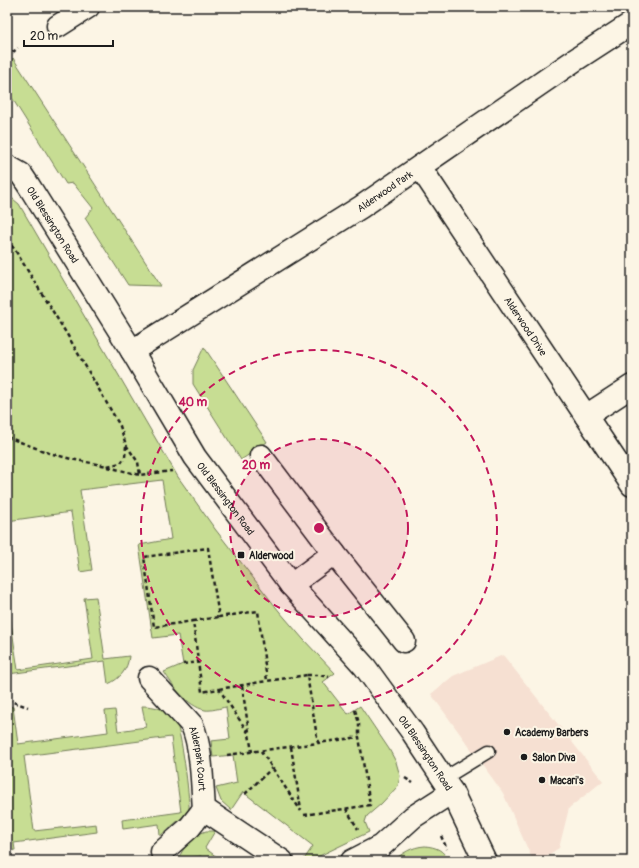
<svg xmlns="http://www.w3.org/2000/svg" width="639" height="868" viewBox="0 0 639 868" font-family="Pangolin,sans-serif">
<style>
.built{fill:#f6e0d2}
.green{fill:#c7dd93;stroke:#727c58}
.lines{fill:none;stroke-linecap:round;stroke-linejoin:round}
.service-casing{stroke:#1c1c1c;stroke-width:15}
.minor-casing{stroke:#1c1c1c;stroke-width:25}
.tertiary-casing{stroke:#1c1c1c;stroke-width:25}
.path{stroke:#1c1c1c;stroke-width:2.5;stroke-dasharray:4 3;stroke-linecap:butt}
.service{stroke:#fcf5e5;stroke-width:12}
.minor{stroke:#fcf5e5;stroke-width:22}
.tertiary{stroke:#fcf5e5;stroke-width:22}
.ring{fill:none;stroke:#c2185b;stroke-width:2;stroke-dasharray:7 5}
.poi-dot{fill:#1c1c1c;stroke:#fcf5e5;stroke-width:1.5}
.labels{text-anchor:middle;stroke-width:4;stroke-linejoin:round;paint-order:stroke}
.street-label{font-size:10px;fill:#1c1c1c;stroke:#fcf5e5}
.poi-label{font-size:10px;font-weight:bold;fill:#1c1c1c;stroke:#fcf5e5;text-anchor:start}
.centre{fill:#c2185b;stroke:#fcf5e5;stroke-width:2}
.ring-label{font-size:12px;text-anchor:middle;font-weight:bold;fill:#c2185b;stroke:#fcf5e5;stroke-width:4;stroke-linejoin:round;paint-order:stroke}
</style>
<rect width="100%" height="100%" fill="#fcf5e5"/>
<filter id="ink" filterUnits="userSpaceOnUse"><feTurbulence type="fractalNoise" baseFrequency=".025" numOctaves="2"/><feDisplacementMap in="SourceGraphic" scale="8" xChannelSelector="R" yChannelSelector="G"/><feConvolveMatrix kernelMatrix="1 2 1 2 8 2 1 2 1" color-interpolation-filters="sRGB"/></filter>
<g filter="url(#ink)">
<path class="built" d="M 503,655 L 603,781 L 569,808 L 559,848 L 539,861 L 533,861 L 503,793 L 431,694 L 453,676 Z"/>
<path class="green" d="M 13,58 L 161,286 L 128,285 L 85,218 L 93,208 L 73,183 L 66,184 L 7,90 L 7,68 Z
M 7,194 L 19,204 L 178,477 L 215,529 L 279,611 L 303,639 L 335,673 L 323,682 L 348,714 L 360,706 L 389,749 L 396,762 L 400,776 L 398,786 L 381,804 L 367,816 L 365,822 L 369,832 L 313,859 L 303,861 L 313,846 L 243,792 L 231,810 L 221,801 L 216,788 L 237,783 L 233,755 L 213,757 L 211,741 L 230,739 L 226,707 C 220,708 211,711 205,710 C 187,706 173,686 164,672 L 183,664 L 178,635 L 153,638 L 139,545 L 171,539 L 162,480 L 80,490 L 92,570 L 80,572 L 71,512 L 7,521 Z
M 204,347 L 267,442 L 241,460 L 193,384 L 193,370 Z
M 7,596 L 18,670 L 93,659 L 84,598 L 96,597 L 105,659 L 129,656 C 128,669 120,679 108,684 L 105,661 L 8,674 L 11,696 L 7,694 Z
M 7,706 L 13,707 L 18,744 L 108,732 L 105,711 L 115,710 L 118,731 L 146,727 L 142,706 C 155,706 167,709 175,720 C 181,728 190,798 189,809 L 186,814 L 160,836 L 159,824 L 123,829 L 122,820 L 181,812 L 171,737 L 24,756 L 34,831 L 96,824 L 97,832 L 14,843 L 15,850 L 7,851 Z
M 206,831 L 215,831 L 205,848 L 222,861 L 202,861 L 201,856 L 178,860 C 182,848 194,835 206,831 Z
M 425,846 C 436,847 444,850 448,861 L 393,861 C 403,853 411,847 425,846 Z"/>
<g class="lines">
<g class="service-casing">
<path id="service" d="M 443,779 L 489,751"/>
</g>
<g class="minor-casing">
<g id="minor">
<path d="M 58,26 L 88,7"/>
<path id="s1" d="M 420,167 L 632,485"/>
<path id="s2" d="M 132,351 L 361,207 L 575,60 L 632,23"/>
<path d="M 586,416 L 632,386"/>
<path d="M 261,456 L 334,553 L 404,641"/>
<path d="M 291,585 L 334,553"/>
<path id="s3" d="M 149,678 L 192,725 C 202,748 202,784 204,809 L 282,861"/>
<path d="M 162,852 L 190,827 L 204,809"/>
<path d="M 352,861 L 381,846 L 413,817 L 452,792"/>
</g>
</g>
<g class="tertiary-casing">
<g id="tertiary">
<path id="s4" d="M 7,166 L 21,174 L 29,186 L 132,351 L 195,457 L 291,585 L 365,667 L 413,733 L 452,792 L 485,861"/>
</g>
</g>
<path class="path" d="M 7,57 L 18,48
M 7,240 L 15,250 L 68,336 L 120,426 L 126,445 L 138,462 L 140,475 L 172,471
M 7,437 L 49,453 L 71,459 L 107,466 L 121,463 L 125,457 L 126,446
M 108,467 L 140,475
M 193,621 L 219,617
M 183,664 L 199,662
M 307,675 L 318,675 L 329,677
M 242,686 L 249,732
M 219,689 L 267,681
M 7,700 L 28,707
M 355,710 L 359,723 L 359,737
M 291,747 L 301,810
M 261,751 L 301,811
M 227,755 L 318,743 L 307,675 L 267,681 L 258,611 L 219,617 L 208,548 L 144,557 L 154,627 L 193,621 L 202,692 L 219,689 L 249,734 L 252,752
M 405,778 L 413,783
M 245,794 L 272,768
M 346,809 L 358,829
M 304,815 L 370,805 L 359,737 L 318,743
M 441,836 L 447,849"/>
<use href="#service" class="service"/>
<use href="#minor" class="minor"/>
<use href="#tertiary" class="tertiary"/>
</g>
</g>
<circle cx="319" cy="528" r="89" fill="#c2185b" fill-opacity=".12"/>
<g class="ring">
<circle cx="319" cy="528" r="89"/>
<circle cx="319" cy="528" r="178"/>
</g>
<g class="poi-dot">
<rect x="237" y="551" width="8" height="8" rx="2"/>
<circle cx="507" cy="732" r="4"/>
<circle cx="524" cy="757" r="4"/>
<circle cx="542" cy="780" r="4"/>
</g>
<g class="labels">
<g class="street-label">
<text dy="4" stroke="none"><textPath href="#s2" startOffset="299">Alderwood Park</textPath></text>
<text dy="4" stroke="none"><textPath href="#s4" startOffset="76">Old Blessington Road</textPath></text>
<text dy="4" stroke="none"><textPath href="#s1" startOffset="191">Alderwood Drive</textPath></text>
<text dy="4" stroke="none"><textPath href="#s4" startOffset="400">Old Blessington Road</textPath></text>
<text dy="4" stroke="none"><textPath href="#s4" startOffset="724">Old Blessington Road</textPath></text>
<text dy="4" stroke="none"><textPath href="#s3" startOffset="98">Alderpark Court</textPath></text>
</g>
<g class="poi-label">
<text x="249" y="559">Alderwood</text>
<text x="515" y="736">Academy Barbers</text>
<text x="532" y="761">Salon Diva</text>
<text x="550" y="784">Macari's</text>
</g>
</g>
<circle cx="319" cy="528" r="6" class="centre"/>
<g class="ring-label">
<text x="193" y="406">40 m</text>
<text x="256" y="469">20 m</text>
</g>
<rect width="639" height="868" fill="none" stroke="#fcf5e5" stroke-width="24"/>
<rect x="12" y="12" width="615" height="844" fill="none" stroke="#1c1c1c" stroke-width="1.5" filter="url(#ink)"/>
<path d="M24 40v6h89v-6" fill="none" stroke="#1c1c1c" stroke-width="2"/>
<text x="30" y="40" font-size="12" fill="#1c1c1c" stroke="#fcf5e5" stroke-width="3" paint-order="stroke">20 m</text>
</svg>
